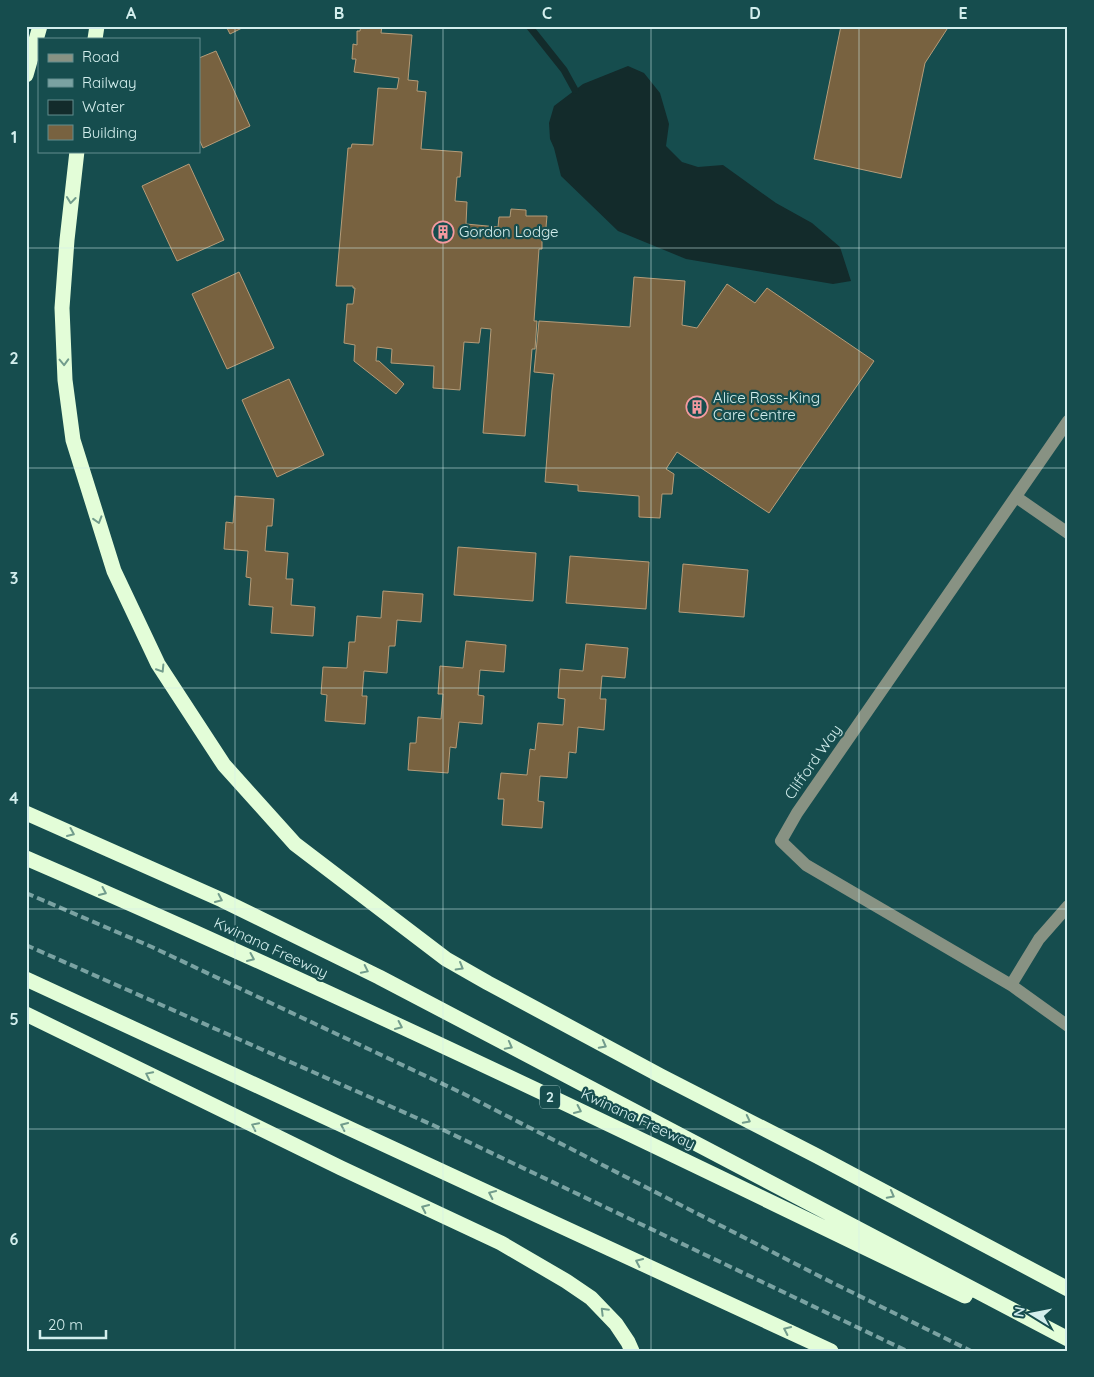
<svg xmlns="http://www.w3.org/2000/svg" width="1094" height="1377" viewBox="0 0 1094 1377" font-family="Quicksand,sans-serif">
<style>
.water{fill:#132b2b}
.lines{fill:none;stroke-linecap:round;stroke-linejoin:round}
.stream{stroke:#132b2b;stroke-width:7}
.building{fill:#786240;stroke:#b59c79}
.minor{stroke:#889283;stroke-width:12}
.highway{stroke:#e3fdd8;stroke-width:15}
.rail{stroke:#7aa2a2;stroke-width:4;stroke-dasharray:8 4;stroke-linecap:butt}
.oneway{stroke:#729c8c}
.grid{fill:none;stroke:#d3eeed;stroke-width:1;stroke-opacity:0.55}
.labels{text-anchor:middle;stroke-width:4.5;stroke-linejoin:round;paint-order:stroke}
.shield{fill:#164d4e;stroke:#9abebd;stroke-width:1}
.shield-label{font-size:14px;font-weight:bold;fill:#d3eeed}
.poi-label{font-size:15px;fill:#d3eeed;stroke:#164d4e;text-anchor:start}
.street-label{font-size:15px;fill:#d3eeed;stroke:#164d4e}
.neatline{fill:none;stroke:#d3eeed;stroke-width:2}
.grid-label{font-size:16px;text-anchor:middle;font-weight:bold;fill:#d3eeed}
</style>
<rect width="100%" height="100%" fill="#164d4e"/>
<path class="water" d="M 628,66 L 644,73 L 660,93 L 669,124 L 666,146 L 682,162 L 698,167 L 723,165 L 776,203 L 812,223 L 840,247 L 851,281 L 833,284 L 686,259 L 618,231 L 561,176 L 554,148 L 550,139 L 549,123 L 554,106 L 583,84 Z"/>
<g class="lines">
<path class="stream" d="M 529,26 L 564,70 L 575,90"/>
</g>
<path class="building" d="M 226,26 L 246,26 L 230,34 Z
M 361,26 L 382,26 L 381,33 L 412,35 L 408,80 L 418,81 L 417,91 L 426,92 L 421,149 L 462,152 L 460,177 L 457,177 L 455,201 L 467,202 L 466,224 L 498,227 L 499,217 L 510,217 L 511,209 L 526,210 L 526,216 L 547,216 L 545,238 L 542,238 L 542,249 L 539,249 L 534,321 L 537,321 L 535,349 L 532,349 L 525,436 L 483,433 L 491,329 L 481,328 L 479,343 L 464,342 L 460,390 L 433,388 L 434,366 L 391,363 L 392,349 L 377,347 L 376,361 L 379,361 L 404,384 L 396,394 L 354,361 L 355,345 L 344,343 L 347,304 L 353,304 L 355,288 L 353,288 L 353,286 L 336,286 L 348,148 L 351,148 L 352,144 L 373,145 L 378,88 L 397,89 L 399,78 L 354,72 L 356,59 L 352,59 L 353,44 L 357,45 L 357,31 L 360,31 Z
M 841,26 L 949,26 L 925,63 L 901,178 L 814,159 Z
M 216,51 L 250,126 L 203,148 L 199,139 L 199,58 Z
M 189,164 L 224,240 L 177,261 L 142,186 Z
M 239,272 L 274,348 L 227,369 L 192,294 Z
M 634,277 L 685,281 L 682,325 L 697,328 L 727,284 L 755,303 L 767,288 L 874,361 L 769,513 L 677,452 L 666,469 L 674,474 L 672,494 L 662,494 L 660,518 L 639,517 L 639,496 L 578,491 L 578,485 L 545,482 L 552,390 L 554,374 L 534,372 L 539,321 L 630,327 Z
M 289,379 L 324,455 L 277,477 L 242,400 Z
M 235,496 L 274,499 L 272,526 L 267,526 L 265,551 L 288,553 L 286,579 L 293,579 L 291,605 L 315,607 L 313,636 L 271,633 L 273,607 L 249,605 L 251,578 L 246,577 L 248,551 L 224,549 L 226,522 L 233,523 Z
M 458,547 L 536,553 L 533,601 L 454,595 Z
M 570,556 L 649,562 L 646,609 L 566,603 Z
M 683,564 L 748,570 L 744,617 L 679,612 Z
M 383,591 L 423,594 L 421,622 L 397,620 L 395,646 L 389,646 L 387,673 L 364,671 L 362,696 L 367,696 L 365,724 L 325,721 L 327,695 L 321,694 L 323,667 L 347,668 L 349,642 L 355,642 L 357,616 L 381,618 Z
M 466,641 L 506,645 L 504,672 L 480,670 L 478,695 L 484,696 L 482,724 L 459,722 L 456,748 L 450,747 L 448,773 L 408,770 L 410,743 L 416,743 L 418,717 L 441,719 L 443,694 L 438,694 L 440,666 L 463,668 Z
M 586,644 L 628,648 L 625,678 L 602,676 L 600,699 L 606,699 L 604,730 L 578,727 L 576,753 L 569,752 L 567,778 L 540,776 L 538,801 L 544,802 L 542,828 L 502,825 L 504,799 L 498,799 L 501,773 L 527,775 L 530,749 L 535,750 L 538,723 L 563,725 L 565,699 L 558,698 L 560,669 L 583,671 Z"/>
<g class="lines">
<path class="minor" d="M 1068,421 L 797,813 L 781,841 L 806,865 L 1011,985 L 1068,1026
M 1016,497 L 1068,533
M 1011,985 L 1039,939 L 1068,906"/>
<path class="highway" d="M 95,39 L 97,26
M 26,75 L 40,26
M 77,151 L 67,240 L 62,308 L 65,380 L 73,440 L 114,571 L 158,664 L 224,765 L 295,844 L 446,959 L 488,983 L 661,1076 L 817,1156 L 1068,1289
M 26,813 L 222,900 L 379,977 L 1068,1339
M 26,858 C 343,995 654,1145 965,1296
M 26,979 L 831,1351
M 26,1014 L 341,1168 L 501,1243 L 566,1281 L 591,1298 L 616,1324 L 628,1342 L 632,1351"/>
<path class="rail" d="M 26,893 L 152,947 L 464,1094 L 825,1279 L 971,1351
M 26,945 L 435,1126 L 907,1351"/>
</g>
<defs><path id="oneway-chevron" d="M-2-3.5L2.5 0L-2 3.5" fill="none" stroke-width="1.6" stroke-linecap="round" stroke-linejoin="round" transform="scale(1.25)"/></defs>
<g class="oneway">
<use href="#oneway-chevron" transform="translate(71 200) rotate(96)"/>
<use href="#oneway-chevron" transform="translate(64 362) rotate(88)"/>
<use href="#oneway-chevron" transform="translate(98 520) rotate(73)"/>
<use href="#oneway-chevron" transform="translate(161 669) rotate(58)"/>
<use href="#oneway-chevron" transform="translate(71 833) rotate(24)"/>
<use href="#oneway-chevron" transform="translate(103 892) rotate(24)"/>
<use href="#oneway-chevron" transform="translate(219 899) rotate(25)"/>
<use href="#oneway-chevron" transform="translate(251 958) rotate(24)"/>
<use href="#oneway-chevron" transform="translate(460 967) rotate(30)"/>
<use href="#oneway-chevron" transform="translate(365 970) rotate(26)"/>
<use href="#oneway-chevron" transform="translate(399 1026) rotate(25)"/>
<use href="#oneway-chevron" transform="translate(603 1045) rotate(28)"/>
<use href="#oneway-chevron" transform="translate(509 1046) rotate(28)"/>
<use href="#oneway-chevron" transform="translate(149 1075) rotate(-154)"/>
<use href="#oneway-chevron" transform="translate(578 1110) rotate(25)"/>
<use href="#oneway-chevron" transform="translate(747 1120) rotate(27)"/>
<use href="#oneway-chevron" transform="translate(255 1126) rotate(-154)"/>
<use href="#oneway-chevron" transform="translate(344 1126) rotate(-155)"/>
<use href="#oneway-chevron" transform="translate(492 1194) rotate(-155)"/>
<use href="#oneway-chevron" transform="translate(891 1195) rotate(28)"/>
<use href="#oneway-chevron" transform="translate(425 1208) rotate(-155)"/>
<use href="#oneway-chevron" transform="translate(639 1262) rotate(-155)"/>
<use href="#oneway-chevron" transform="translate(604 1311) rotate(-135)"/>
<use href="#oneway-chevron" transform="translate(787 1330) rotate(-155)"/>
</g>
<path class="grid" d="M 235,26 L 235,1351M 443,26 L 443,1351M 651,26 L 651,1351M 859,26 L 859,1351M 26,248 L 1068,248M 26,468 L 1068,468M 26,688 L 1068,688M 26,909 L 1068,909M 26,1129 L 1068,1129"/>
<defs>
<g id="building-ring" transform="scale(1.125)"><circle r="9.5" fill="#164d4e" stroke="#f49aa0" stroke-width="1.5"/><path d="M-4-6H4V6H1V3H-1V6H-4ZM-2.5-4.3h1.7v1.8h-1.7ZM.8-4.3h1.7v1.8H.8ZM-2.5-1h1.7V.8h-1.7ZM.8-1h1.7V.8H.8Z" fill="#f49aa0"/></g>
</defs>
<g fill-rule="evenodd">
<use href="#building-ring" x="443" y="232"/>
<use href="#building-ring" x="697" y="407"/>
</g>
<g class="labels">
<rect class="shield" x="540" y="1085.5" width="20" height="23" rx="4"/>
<g class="shield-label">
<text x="550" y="1102">2</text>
</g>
<g class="poi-label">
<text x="459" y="237">Gordon Lodge</text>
<text x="713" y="403">Alice Ross-King<tspan x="713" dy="17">Care Centre</tspan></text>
</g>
<g class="street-label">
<text transform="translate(813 762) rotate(-55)" y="5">Clifford Way</text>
<text transform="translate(271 948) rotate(25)" y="5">Kwinana Freeway</text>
<text transform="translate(638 1119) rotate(25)" y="5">Kwinana Freeway</text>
</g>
</g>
<rect width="1094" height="1377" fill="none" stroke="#164d4e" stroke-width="55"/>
<rect x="38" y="38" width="162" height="115" fill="#164d4e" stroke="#628d8e"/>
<rect x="48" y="54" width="25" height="8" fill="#889283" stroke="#628d8e"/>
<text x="82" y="62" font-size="15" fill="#d3eeed">Road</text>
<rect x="48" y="79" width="25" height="8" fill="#7aa2a2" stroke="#628d8e"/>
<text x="82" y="88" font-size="15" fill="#d3eeed">Railway</text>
<rect x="48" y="100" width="25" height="15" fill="#132b2b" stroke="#628d8e"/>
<text x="82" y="112" font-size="15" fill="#d3eeed">Water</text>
<rect x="48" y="125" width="25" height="15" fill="#786240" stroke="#628d8e"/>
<text x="82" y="138" font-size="15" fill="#d3eeed">Building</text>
<g transform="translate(1032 1314) rotate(280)" stroke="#164d4e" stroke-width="4" paint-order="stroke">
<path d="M0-4L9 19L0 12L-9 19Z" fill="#d3eeed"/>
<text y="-8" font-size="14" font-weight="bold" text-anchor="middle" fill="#d3eeed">N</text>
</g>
<path d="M40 1330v8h66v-8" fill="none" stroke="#d3eeed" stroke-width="2.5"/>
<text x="48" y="1330" font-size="15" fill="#d3eeed" stroke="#164d4e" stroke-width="4" paint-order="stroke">20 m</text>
<rect x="28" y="28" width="1038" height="1322" class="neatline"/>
<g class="grid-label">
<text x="131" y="19">A</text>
<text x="339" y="19">B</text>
<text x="547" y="19">C</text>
<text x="755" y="19">D</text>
<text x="963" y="19">E</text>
<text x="14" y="143">1</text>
<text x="14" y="364">2</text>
<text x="14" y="584">3</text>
<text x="14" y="804">4</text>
<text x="14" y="1025">5</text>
<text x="14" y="1245">6</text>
</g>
</svg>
